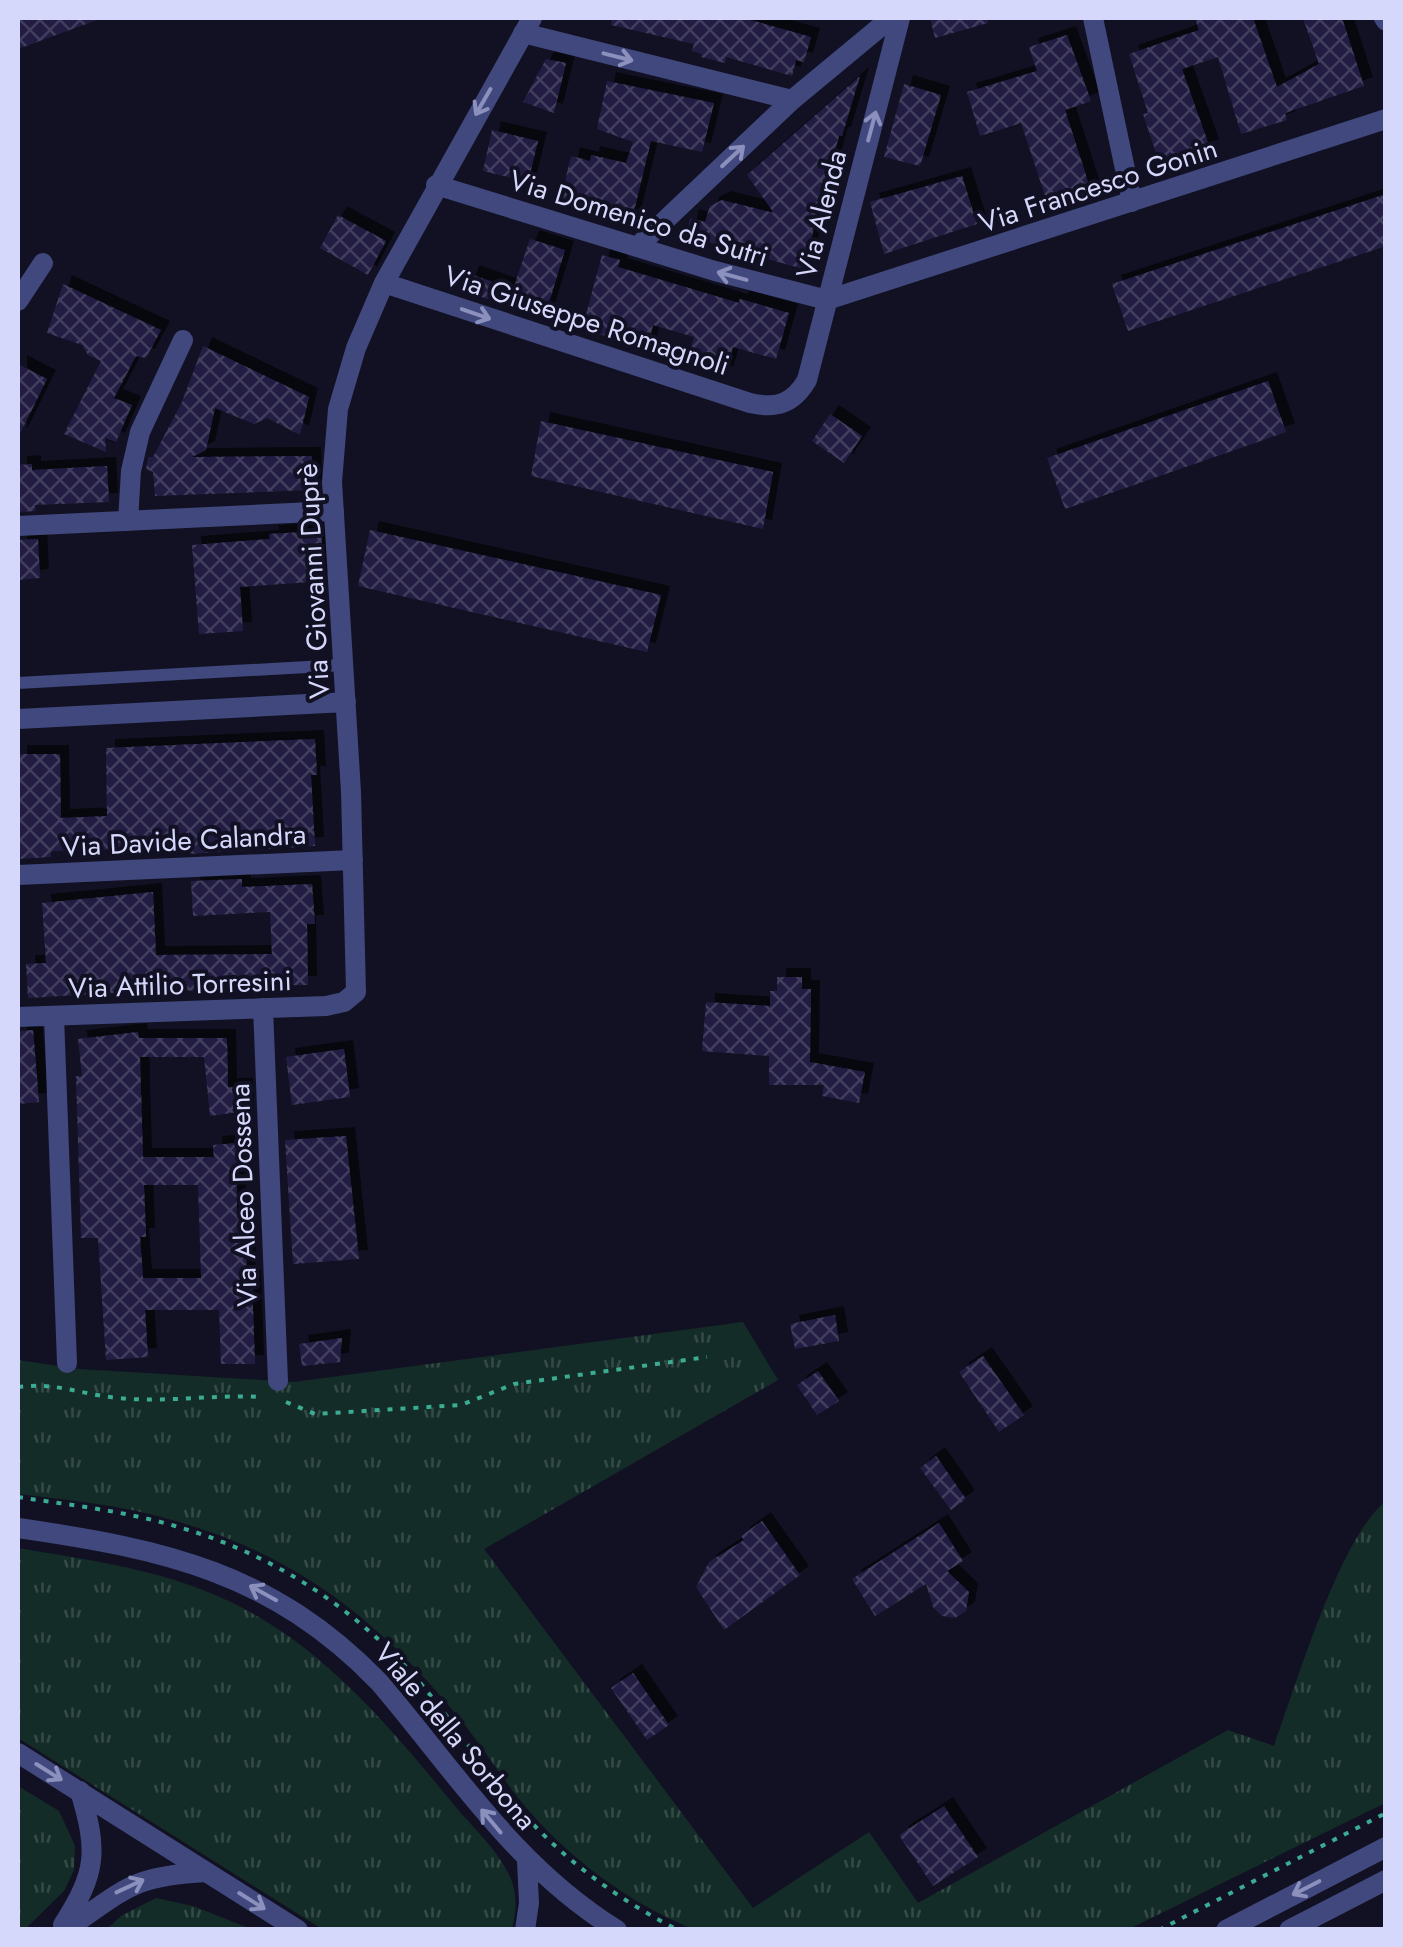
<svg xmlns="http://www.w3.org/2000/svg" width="1403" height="1947" viewBox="0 0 1403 1947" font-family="Jost,sans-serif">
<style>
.grass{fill:url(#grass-tufts)}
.building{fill:url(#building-cross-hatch);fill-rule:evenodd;filter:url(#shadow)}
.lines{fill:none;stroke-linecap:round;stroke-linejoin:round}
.path{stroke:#3bab91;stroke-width:4;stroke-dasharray:5 8;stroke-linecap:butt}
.service{stroke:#40487d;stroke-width:12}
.minor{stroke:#40487d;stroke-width:20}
.tertiary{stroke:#40487d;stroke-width:20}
.oneway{stroke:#8b90bc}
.labels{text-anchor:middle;stroke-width:8;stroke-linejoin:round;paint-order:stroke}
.street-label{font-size:28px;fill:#d6d8fb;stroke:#111123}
</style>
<defs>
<pattern id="grass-tufts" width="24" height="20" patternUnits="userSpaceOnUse" patternTransform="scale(2.5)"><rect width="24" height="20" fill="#142c27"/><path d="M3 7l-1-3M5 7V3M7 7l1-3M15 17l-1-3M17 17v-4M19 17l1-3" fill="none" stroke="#354a47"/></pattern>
<pattern id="building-cross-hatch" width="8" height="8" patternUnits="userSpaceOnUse" patternTransform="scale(2.5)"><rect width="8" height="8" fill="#201e42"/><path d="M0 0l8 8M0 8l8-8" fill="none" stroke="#403e5e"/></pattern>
<filter id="shadow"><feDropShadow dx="9" dy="-9" stdDeviation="0" flood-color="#0009"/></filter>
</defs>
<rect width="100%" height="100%" fill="#111123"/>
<path class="grass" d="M 743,1322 L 778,1380 L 484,1549 L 753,1908 L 869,1832 L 918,1903 L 1228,1730 L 1274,1746 C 1295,1688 1340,1537 1385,1502 L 1385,1803 L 1129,1929 L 693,1929 C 628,1903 563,1854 519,1799 C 496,1769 476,1737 451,1708 C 364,1605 278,1544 145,1513 C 103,1503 60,1499 18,1494 L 18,1360 L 79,1369 L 294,1382 Z
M 18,1548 C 87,1560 160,1569 224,1599 C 321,1643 389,1726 454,1805 C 473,1828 499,1851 510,1877 C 518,1894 516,1912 512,1929 L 322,1929 L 18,1738 Z
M 18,1786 L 59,1811 L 75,1846 L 74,1870 L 64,1891 L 24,1930 L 18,1929 Z
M 156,1898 L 193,1906 L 251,1929 L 107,1929 L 121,1916 Z"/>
<path class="building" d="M 18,18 L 97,18 L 97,20 L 18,49 Z
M 612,18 L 743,18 L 811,37 L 804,62 L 796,60 L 792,76 L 726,57 L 725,63 L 701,57 L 702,54 L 692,51 L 694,44 L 611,25 Z
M 930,18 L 987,18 L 988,23 L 935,38 Z
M 1195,18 L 1253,18 L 1277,87 L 1319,64 L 1303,18 L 1342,18 L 1364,86 L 1285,113 L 1287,120 L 1241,134 L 1218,57 L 1182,69 L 1210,148 L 1160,165 L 1143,114 L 1148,113 L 1129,54 L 1199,30 Z
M 1067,35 L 1091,101 L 1065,110 L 1093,197 L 1050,211 L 1021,123 L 980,136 L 967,92 L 1037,71 L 1029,47 Z
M 546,59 L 566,63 L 554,113 L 523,102 Z
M 860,76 L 842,136 L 839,136 L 803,269 L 686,236 L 690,218 L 705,222 L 710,206 L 722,200 L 774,213 L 747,175 Z
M 607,81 L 714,103 L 702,152 L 651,141 L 632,219 L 560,202 L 571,156 L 590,161 L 591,155 L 626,163 L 633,142 L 597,129 Z
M 904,84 L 941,95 L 920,166 L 884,157 Z
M 492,130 L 538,141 L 528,182 L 483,171 Z
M 962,176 L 977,224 L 884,254 L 870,202 Z
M 1386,194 L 1386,246 L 1128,331 L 1112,284 Z
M 338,215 L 386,241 L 368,275 L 320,248 Z
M 530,239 L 565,250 L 545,316 L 465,292 L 470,274 L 513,289 Z
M 602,255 L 620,260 L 618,267 L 739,303 L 740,299 L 789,313 L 776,359 L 733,347 L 724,376 L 686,364 L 694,337 L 653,325 L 647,349 L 582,329 Z
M 63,284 L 161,330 L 146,358 L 136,356 L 114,398 L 132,405 L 116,442 L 105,438 L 106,452 L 64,434 L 101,361 L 88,355 L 82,345 L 47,333 Z
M 203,346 L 309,397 L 300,435 L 267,418 L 254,424 L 215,408 L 206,450 L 192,457 L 312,456 L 313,490 L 155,496 L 153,472 L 146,469 L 148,457 L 153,457 L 182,402 Z
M 18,364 L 47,379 L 18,438 Z
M 1268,381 L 1286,432 L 1065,509 L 1047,458 Z
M 830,414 L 862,436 L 844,463 L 812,441 Z
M 541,421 L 773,472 L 763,529 L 531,476 Z
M 32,464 L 32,470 L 107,466 L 109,502 L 35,505 L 36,511 L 18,512 L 18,465 Z
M 370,530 L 661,595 L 647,652 L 358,586 Z
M 321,531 L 324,581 L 240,587 L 243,631 L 199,634 L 192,545 L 270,539 L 269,534 Z
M 38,539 L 40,578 L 18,580 L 18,540 Z
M 315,739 L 317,775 L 311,775 L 315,846 L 190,854 L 190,847 L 51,851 L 51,857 L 18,859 L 18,754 L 60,754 L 61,818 L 107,816 L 106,748 Z
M 242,879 L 242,887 L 312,884 L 315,924 L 307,924 L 308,985 L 210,987 L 210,991 L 114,989 L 114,993 L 28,998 L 26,964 L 46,963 L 42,903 L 153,892 L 156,955 L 272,954 L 270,912 L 193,916 L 191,881 Z
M 777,977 L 802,977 L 802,989 L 811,989 L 810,1062 L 865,1072 L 859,1103 L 822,1096 L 824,1085 L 769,1085 L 769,1056 L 702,1051 L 706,1002 L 770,1006 L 770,991 L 777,991 Z
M 33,1030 L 39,1102 L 18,1104 L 18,1031 Z
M 138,1032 L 139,1038 L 227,1038 L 228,1087 L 244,1087 L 245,1111 L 210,1116 L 204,1057 L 140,1057 L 143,1157 L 214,1157 L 213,1145 L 237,1143 L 237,1217 L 246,1217 L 247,1279 L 252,1279 L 255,1364 L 221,1364 L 219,1310 L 145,1310 L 148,1357 L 106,1360 L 98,1238 L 81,1238 L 76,1076 L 82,1076 L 78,1039 ZM 144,1185 L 198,1185 L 201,1278 L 143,1278 L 140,1237 L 146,1237 Z
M 344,1049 L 350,1097 L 292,1105 L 286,1057 Z
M 346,1136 L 359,1259 L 293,1264 L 285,1140 Z
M 835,1315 L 839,1341 L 795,1349 L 790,1324 Z
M 342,1338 L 340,1362 L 302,1366 L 299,1344 Z
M 983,1356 L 1024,1415 L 999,1432 L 959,1372 Z
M 818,1371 L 839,1401 L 817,1415 L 797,1385 Z
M 936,1456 L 966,1499 L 951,1510 L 920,1468 Z
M 762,1521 L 800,1575 L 724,1630 L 696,1587 L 709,1562 L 744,1540 L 741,1536 Z
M 939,1523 L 963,1561 L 947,1571 L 969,1592 L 966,1611 L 955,1618 L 942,1616 L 933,1607 L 926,1584 L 875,1616 L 852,1579 Z
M 633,1673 L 669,1725 L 647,1740 L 611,1688 Z
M 944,1806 L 978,1857 L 933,1886 L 899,1835 Z"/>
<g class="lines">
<path class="path" d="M 18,1387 C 58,1382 82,1395 119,1398 C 167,1403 215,1394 262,1397
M 286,1402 L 315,1414 L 461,1405 L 514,1384 L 707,1357
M 18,1497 C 70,1505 124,1511 175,1526 C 271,1553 357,1608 422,1685 C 456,1726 485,1771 521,1811 C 565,1861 619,1900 678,1930
M 1159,1930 L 1386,1813"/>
<path class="service" d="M 18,683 L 343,665"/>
<path class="minor" d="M 1093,18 L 1132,202
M 1384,18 L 1386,21
M 523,33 L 792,100
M 436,185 L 715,271 L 827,300 L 1386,119
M 637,247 L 792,100 L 891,18
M 384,283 L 750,403 C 776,409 793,404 807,380 L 900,18
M 18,301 L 43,263
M 128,521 L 131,471 L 140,432 L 183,340
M 18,526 L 334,511
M 18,719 L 346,702
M 18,875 L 353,860
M 263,1008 L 278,1381
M 54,1016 L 67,1363
M 18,1017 L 326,1006 L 344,1002 L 356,992 L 351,792 L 332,482 L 338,409 L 356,348 L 384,283 L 532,18"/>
<path class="tertiary" d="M 18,1528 C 164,1549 272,1572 379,1682 C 456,1772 514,1866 617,1930
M 18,1753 L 298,1930
M 63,1925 C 97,1872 98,1851 80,1791
M 65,1930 C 125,1890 130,1876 206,1872
M 525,1930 L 529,1903 L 527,1861
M 1226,1930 L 1386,1847
M 1289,1930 L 1386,1880"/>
</g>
<defs><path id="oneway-shaft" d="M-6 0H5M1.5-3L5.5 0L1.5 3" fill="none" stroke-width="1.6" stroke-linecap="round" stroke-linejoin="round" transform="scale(2.5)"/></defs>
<g class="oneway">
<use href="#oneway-shaft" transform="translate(618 57) rotate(14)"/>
<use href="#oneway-shaft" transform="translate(483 102) rotate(120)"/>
<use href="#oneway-shaft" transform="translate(872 126) rotate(-75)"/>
<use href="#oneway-shaft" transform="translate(733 156) rotate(-43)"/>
<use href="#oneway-shaft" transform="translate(732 276) rotate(-165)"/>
<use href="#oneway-shaft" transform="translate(476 314) rotate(19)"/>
<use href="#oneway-shaft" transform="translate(263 1593) rotate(-151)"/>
<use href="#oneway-shaft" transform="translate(49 1772) rotate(32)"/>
<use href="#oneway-shaft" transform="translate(491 1821) rotate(-130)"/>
<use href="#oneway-shaft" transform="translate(130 1886) rotate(-25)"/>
<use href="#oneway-shaft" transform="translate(1306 1888) rotate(153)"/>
<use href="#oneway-shaft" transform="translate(252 1901) rotate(32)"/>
</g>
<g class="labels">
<g class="street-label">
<text transform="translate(1098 185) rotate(-18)" y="10">Via Francesco Gonin</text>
<text transform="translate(821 214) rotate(-76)" y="10">Via Alenda</text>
<text transform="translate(639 218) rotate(17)" y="10">Via Domenico da Sutri</text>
<text transform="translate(587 320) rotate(18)" y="10">Via Giuseppe Romagnoli</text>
<text transform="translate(313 581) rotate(-93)" y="10">Via Giovanni Duprè</text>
<text transform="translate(184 840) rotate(-3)" y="10">Via Davide Calandra</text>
<text transform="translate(180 984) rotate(-2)" y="10">Via Attilio Torresini</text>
<text transform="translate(243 1195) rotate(-92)" y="10">Via Alceo Dossena</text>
<text transform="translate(456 1736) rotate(50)" y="10">Viale della Sorbona</text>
</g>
</g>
<rect width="1403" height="1947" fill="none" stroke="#d6d8fb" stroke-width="40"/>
</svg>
